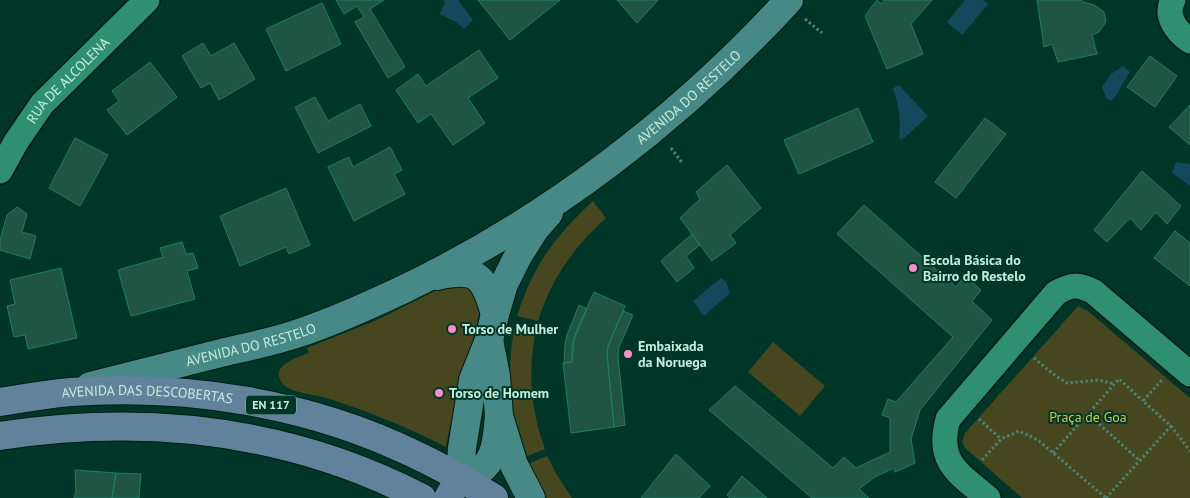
<svg xmlns="http://www.w3.org/2000/svg" width="1190" height="498" viewBox="0 0 1190 498" font-family="'PT Sans',sans-serif">
<style>
.green{fill:#46461f}
.water{fill:#14485d}
.building{fill:#205543;stroke:#198163}
.lines{fill:none;stroke-linecap:round;stroke-linejoin:round}
.street-casing{stroke:#001b11;stroke-width:28}
.secondary-casing{stroke:#001b11;stroke-width:30}
.primary-casing{stroke:#001b11;stroke-width:30}
.path{stroke:#4e8070;stroke-width:3;stroke-dasharray:2.5 2.5;stroke-linecap:butt}
.street{stroke:#2e9071;stroke-width:25}
.secondary{stroke:#478986;stroke-width:28}
.primary{stroke:#60839b;stroke-width:28}
.poi-dot{fill:#fa8fc7;stroke:#003627;stroke-width:2}
.labels{text-anchor:middle;stroke-width:4;stroke-linejoin:round;paint-order:stroke}
.shield{fill:#003627;stroke:#88b7a6;stroke-width:1}
.shield-label{font-size:12px;font-weight:bold;fill:#c3eedd}
.street-label{font-size:14px;fill:#c3eedd;stroke:#003627}
.poi-label{font-size:14px;font-weight:bold;fill:#c3eedd;stroke:#003627;text-anchor:start}
.park-label{font-size:14px;fill:#cbc842;stroke:#003627}
</style>
<rect width="100%" height="100%" fill="#003627"/>
<path class="green" d="M 593,201 L 606,218 C 572,249 552,278 538,321 L 517,316 C 533,266 554,237 593,201 Z
M 451,283 L 474,288 L 480,310 L 463,380 L 455,425 L 450,425 L 446,447 C 408,427 367,411 326,398 C 315,395 289,392 283,384 C 268,366 296,358 309,353 L 307,348 L 377,320 Z
M 1078,306 L 1088,311 L 1190,398 L 1190,498 L 1022,498 L 965,448 L 962,442 L 965,433 Z
M 515,323 L 536,329 C 528,372 530,407 545,449 L 525,457 C 509,410 506,372 515,323 Z
M 773,342 L 825,386 L 800,416 L 748,372 Z
M 547,456 L 557,475 L 572,498 L 547,498 L 539,486 L 528,464 Z"/>
<path class="water" d="M 443,0 L 458,0 L 473,20 L 464,29 L 456,22 L 440,14 L 445,2 Z
M 965,0 L 983,0 L 988,4 L 962,35 L 947,22 Z
M 1123,66 L 1130,72 C 1122,82 1120,93 1111,101 L 1106,98 L 1102,87 L 1111,74 Z
M 896,86 L 900,86 L 928,116 L 902,140 L 899,138 C 901,122 899,104 893,89 Z
M 1176,162 L 1190,164 L 1190,186 L 1172,173 Z
M 721,278 L 726,282 L 730,293 L 704,316 L 693,301 Z"/>
<path class="building" d="M 336,0 L 384,0 L 370,9 L 405,67 L 388,78 L 355,22 L 364,17 L 357,6 L 344,14 Z
M 478,0 L 560,0 L 510,40 Z
M 617,0 L 658,0 L 637,23 Z
M 877,0 L 881,4 L 884,0 L 932,0 L 911,24 L 923,54 L 887,69 L 865,16 Z
M 1037,0 L 1082,0 L 1083,2 L 1094,5 L 1104,12 L 1106,22 L 1099,32 L 1092,35 L 1097,54 L 1058,62 L 1052,44 L 1044,47 Z
M 322,3 L 341,44 L 286,71 L 266,29 Z
M 203,43 L 211,56 L 234,43 L 255,79 L 219,100 L 210,83 L 201,88 L 182,56 Z
M 479,50 L 498,78 L 468,98 L 485,123 L 453,145 L 431,114 L 418,123 L 396,90 L 418,74 L 426,86 Z
M 1150,56 L 1177,76 L 1155,107 L 1127,87 Z
M 150,62 L 177,97 L 127,135 L 107,110 L 119,101 L 112,91 Z
M 315,97 L 328,121 L 360,104 L 371,126 L 318,153 L 295,107 Z
M 1190,105 L 1190,145 L 1169,127 Z
M 858,108 L 873,142 L 799,174 L 784,140 Z
M 985,118 L 1006,134 L 956,198 L 935,182 Z
M 75,138 L 108,155 L 80,206 L 49,188 Z
M 390,147 L 402,170 L 394,174 L 405,194 L 354,221 L 328,167 L 349,157 L 353,167 Z
M 727,165 L 761,208 L 730,235 L 736,243 L 712,261 L 680,218 L 700,199 L 696,192 Z
M 1142,171 L 1181,206 L 1167,224 L 1156,212 L 1141,230 L 1130,218 L 1107,242 L 1094,230 Z
M 286,188 L 310,245 L 289,254 L 286,247 L 240,266 L 220,216 Z
M 864,205 L 956,287 L 965,276 L 981,290 L 972,301 L 992,320 L 920,410 L 911,439 L 915,463 L 895,472 L 894,468 L 875,477 L 859,489 L 869,498 L 812,498 L 709,410 L 735,386 L 833,468 L 844,457 L 856,468 L 890,452 L 890,418 L 882,415 L 888,399 L 896,402 L 953,337 L 837,234 Z
M 17,207 L 27,214 L 22,232 L 36,236 L 30,259 L 0,250 L 0,240 L 7,215 Z
M 1175,231 L 1190,243 L 1190,286 L 1154,258 Z
M 692,234 L 700,245 L 686,256 L 694,268 L 677,282 L 661,261 Z
M 182,242 L 186,254 L 193,253 L 198,268 L 187,271 L 195,299 L 131,316 L 118,270 L 163,257 L 160,248 Z
M 61,268 L 77,338 L 28,349 L 25,335 L 14,337 L 7,306 L 15,304 L 10,280 Z
M 594,292 L 625,306 L 608,346 L 607,354 L 614,427 L 571,433 L 563,363 L 572,362 L 572,346 L 576,332 Z
M 579,305 L 587,309 L 574,340 L 572,362 L 564,363 L 565,344 L 567,335 Z
M 623,311 L 633,315 L 619,347 L 618,356 L 625,425 L 614,427 L 607,354 L 608,346 Z
M 676,454 L 710,486 L 699,498 L 641,498 Z
M 75,470 L 116,473 L 112,498 L 74,498 L 76,491 Z
M 116,473 L 141,474 L 139,498 L 112,498 Z
M 742,476 L 767,498 L 730,498 L 727,495 Z"/>
<g class="lines">
<g class="street-casing">
<g id="street">
<path d="M 1173,0 C 1164,16 1177,32 1190,41"/>
<path id="s1" d="M 0,171 L 16,142 L 42,104 L 147,0"/>
<path d="M 988,498 C 958,473 936,462 948,419 L 1056,293 C 1072,284 1078,284 1094,292 L 1190,374"/>
</g>
</g>
<g class="secondary-casing">
<g id="secondary">
<path d="M 437,276 C 478,267 484,276 495,314"/>
<path d="M 489,340 L 496,376 L 499,416 L 514,465 L 531,498"/>
<path id="s2" d="M 90,386 C 134,375 177,364 221,353 C 246,347 272,342 296,334 C 333,322 368,306 402,290 C 548,220 680,119 789,0"/>
<path d="M 499,416 C 497,434 497,460 479,471 C 473,474 466,475 460,477 L 462,448 L 473,380 L 489,340 L 495,314 L 504,284 L 518,256 L 535,229 L 549,213"/>
</g>
</g>
<g class="primary-casing">
<g id="primary">
<path id="s3" d="M 0,402 C 24,398 48,394 71,392 C 188,384 309,403 414,454 C 442,467 468,482 494,498"/>
<path d="M 0,436 C 146,414 289,429 422,498"/>
<path d="M 448,498 L 460,477"/>
</g>
</g>
<path class="path" d="M 805,19 L 822,33
M 671,148 L 683,164
M 1034,358 L 1053,374 L 1067,383 L 1098,380 L 1115,384
M 1088,414 L 1140,461
M 979,419 L 1001,439
M 1171,426 L 1190,451
M 1053,453 L 1119,379 L 1143,401
M 982,460 L 1001,439 L 1019,431 L 1038,440 L 1106,498
M 1106,498 L 1171,426 L 1143,401 L 1162,380"/>
<use href="#street" class="street"/>
<use href="#secondary" class="secondary"/>
<use href="#primary" class="primary"/>
</g>
<g class="poi-dot">
<circle cx="913" cy="268" r="5"/>
<circle cx="452" cy="329" r="5"/>
<circle cx="628" cy="354" r="5"/>
<circle cx="439" cy="393" r="5"/>
</g>
<g class="labels">
<rect class="shield" x="246" y="395.5" width="50" height="19" rx="4"/>
<g class="shield-label">
<text x="271" y="409">EN 117</text>
</g>
<g class="street-label">
<text dy="5" stroke="none"><textPath href="#s1" startOffset="114">RUA DE ALCOLENA</textPath></text>
<text dy="5" stroke="none"><textPath href="#s2" startOffset="674">AVENIDA DO RESTELO</textPath></text>
<text dy="5" stroke="none"><textPath href="#s2" startOffset="166">AVENIDA DO RESTELO</textPath></text>
<text dy="5" stroke="none"><textPath href="#s3" startOffset="148">AVENIDA DAS DESCOBERTAS</textPath></text>
</g>
<g class="poi-label">
<text x="923" y="265">Escola Básica do<tspan x="923" dy="16">Bairro do Restelo</tspan></text>
<text x="462" y="334">Torso de Mulher</text>
<text x="638" y="351">Embaixada<tspan x="638" dy="16">da Noruega</tspan></text>
<text x="449" y="398">Torso de Homem</text>
</g>
<g class="park-label">
<text x="1088" y="422">Praça de Goa</text>
</g>
</g>
</svg>
